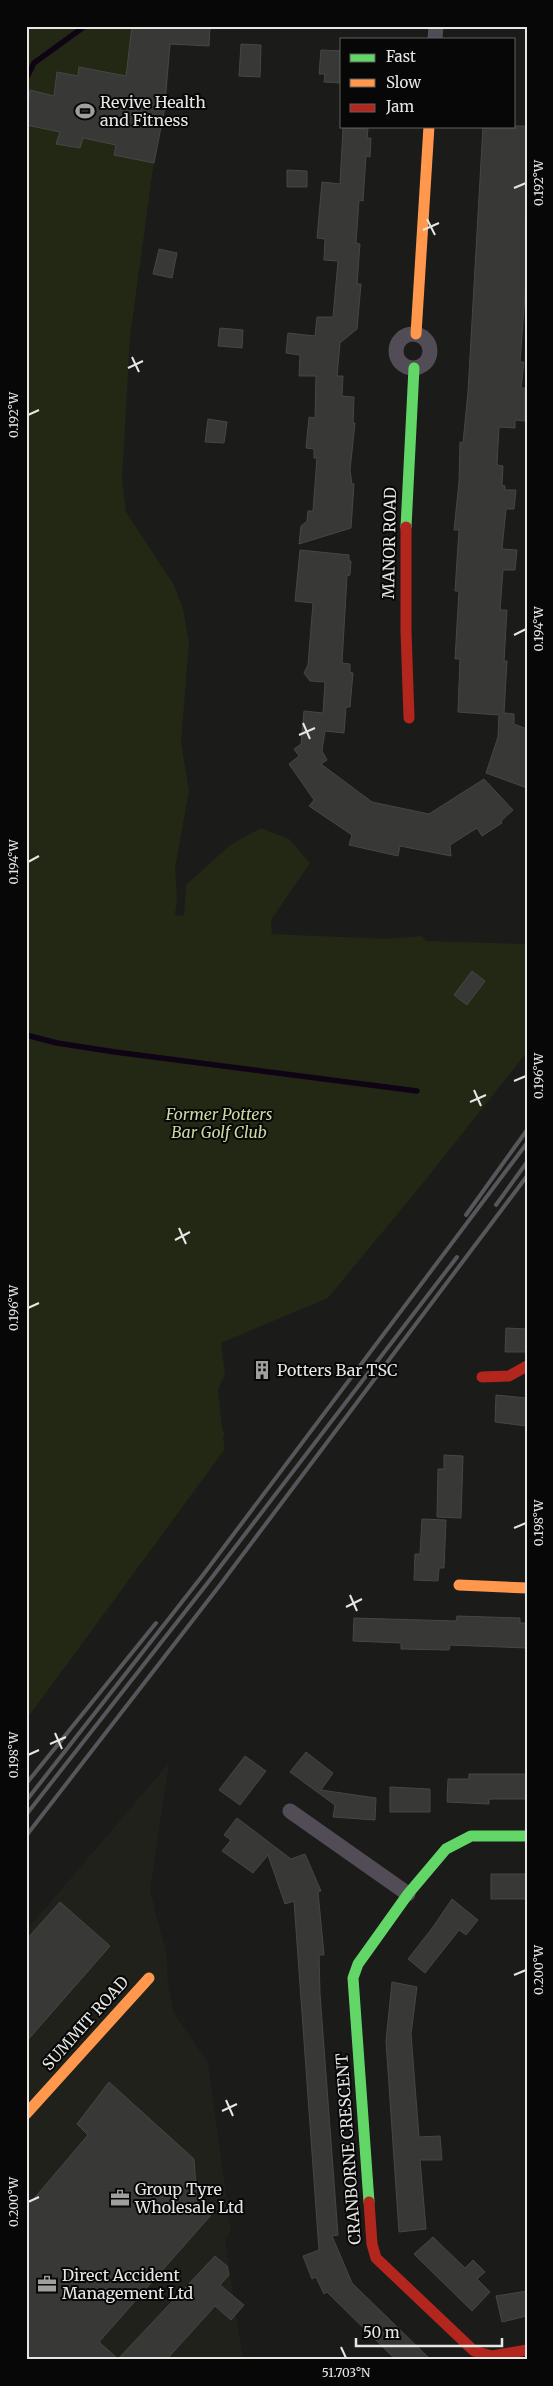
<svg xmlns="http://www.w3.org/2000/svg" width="553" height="2386" viewBox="0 0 553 2386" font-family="Merriweather,serif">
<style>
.built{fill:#1f211a}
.green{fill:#222813}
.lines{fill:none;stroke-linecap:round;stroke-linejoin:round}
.stream{stroke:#0f0415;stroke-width:5.5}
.building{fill:#383937;stroke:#464745}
.street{stroke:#514c55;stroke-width:15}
.fast{stroke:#63d668;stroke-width:11}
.slow{stroke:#ff974d;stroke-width:11}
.jam{stroke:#b3261e;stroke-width:11}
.rail{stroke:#58565a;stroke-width:4}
.ticks{fill:none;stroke:#e6e7e5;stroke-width:2}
.labels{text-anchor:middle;stroke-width:4;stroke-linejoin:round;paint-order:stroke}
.poi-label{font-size:16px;fill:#e6e7e5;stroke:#060706;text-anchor:start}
.street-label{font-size:16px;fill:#e6e7e5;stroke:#060706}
.park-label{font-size:16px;font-style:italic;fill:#c9dba2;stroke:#060706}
.neatline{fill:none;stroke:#e6e7e5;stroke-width:2}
.ticks-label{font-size:12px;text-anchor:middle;fill:#e6e7e5}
</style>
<rect width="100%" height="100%" fill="#1b1b1a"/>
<path class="built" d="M 169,1763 L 150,1890 L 167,1957 L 168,1986 L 174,2013 L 208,2063 L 231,2231 L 225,2239 L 243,2360 L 26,2360 L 26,1931 Z"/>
<path class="green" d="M 26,26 L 172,26 L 167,94 L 155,154 L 130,337 L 122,479 L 126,512 L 174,585 L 183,609 L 189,643 L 181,742 L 189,791 L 175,868 L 177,898 L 175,915 L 184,916 L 186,885 L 230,845 L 261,828 L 289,839 L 310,863 L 271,920 L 272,934 L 386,939 L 422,936 L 426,941 L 527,944 L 527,1052 L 419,1188 L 328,1298 L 221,1343 L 225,1374 L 218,1390 L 222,1428 L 225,1435 L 223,1438 L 225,1449 L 26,1720 Z"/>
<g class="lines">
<path class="stream" d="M 26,79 L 34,63 L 85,26
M 26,1035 L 57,1043 L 115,1052 L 417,1091"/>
</g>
<path class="building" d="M 132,26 L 210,26 L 209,46 L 170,44 L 164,112 L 154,163 L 114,155 L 116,145 L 83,138 L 80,148 L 56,144 L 60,132 L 26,125 L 30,90 L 54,96 L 57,72 L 78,76 L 79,67 L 126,76 Z
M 241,44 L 261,45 L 260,77 L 239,76 Z
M 321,50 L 342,51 L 342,83 L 324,82 L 325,74 L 319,74 Z
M 483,126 L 527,126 L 525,240 L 527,241 L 527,268 L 520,362 L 524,362 L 521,388 L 525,388 L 525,421 L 515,420 L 515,428 L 499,427 L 497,465 L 503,466 L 502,485 L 505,486 L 505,490 L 516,490 L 514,509 L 506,509 L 502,549 L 517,550 L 515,570 L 503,570 L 500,610 L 507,610 L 504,661 L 507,661 L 504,713 L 514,714 L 514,724 L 527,729 L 527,788 L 486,773 L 498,737 L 499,715 L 458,712 L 460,659 L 455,659 L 459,591 L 455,591 L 459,530 L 454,530 L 459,482 L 460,442 L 463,443 L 468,392 Z
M 343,128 L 368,129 L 367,138 L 371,138 L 370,157 L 366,156 L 363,201 L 359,200 L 356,243 L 360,244 L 357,284 L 361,284 L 357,329 L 340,343 L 337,376 L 343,376 L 342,396 L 354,397 L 353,423 L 355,423 L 350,470 L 352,484 L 354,484 L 351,528 L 299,544 L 301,526 L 307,521 L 308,511 L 313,511 L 317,458 L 314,458 L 314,449 L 306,448 L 309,417 L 315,418 L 316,376 L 299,376 L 300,355 L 286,353 L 288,333 L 315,336 L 317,317 L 333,317 L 338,261 L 324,260 L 325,239 L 317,238 L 322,182 L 340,184 Z
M 287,170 L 307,171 L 307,187 L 287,187 Z
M 159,249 L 177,253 L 172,278 L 153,274 Z
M 220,328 L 243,330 L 242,348 L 218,346 Z
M 208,419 L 227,422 L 224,443 L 205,442 Z
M 300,550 L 349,555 L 349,561 L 351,561 L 350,575 L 347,576 L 342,663 L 350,664 L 350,672 L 353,673 L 350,707 L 346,707 L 344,733 L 325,731 L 322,751 L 327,760 L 321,764 L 372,802 L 429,814 L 484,779 L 513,810 L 501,821 L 502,823 L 482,836 L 477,828 L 450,845 L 451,856 L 400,846 L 398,856 L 349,845 L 352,835 L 309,806 L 314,800 L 289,764 L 299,756 L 294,749 L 301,744 L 304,711 L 323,713 L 325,682 L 310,681 L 304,673 L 308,665 L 313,603 L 295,601 Z
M 472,971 L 485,981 L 467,1005 L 454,995 Z
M 506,1328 L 527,1329 L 527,1352 L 505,1352 Z
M 496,1395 L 527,1398 L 527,1426 L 495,1422 Z
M 444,1455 L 463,1456 L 461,1518 L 437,1517 L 438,1469 L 444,1469 Z
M 422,1519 L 446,1520 L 444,1568 L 439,1568 L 438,1581 L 414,1580 L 415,1554 L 420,1554 Z
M 457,1616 L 520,1618 L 520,1623 L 527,1623 L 527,1648 L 450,1645 L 449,1650 L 401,1649 L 401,1643 L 353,1641 L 354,1618 L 456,1621 Z
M 306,1752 L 333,1773 L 321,1790 L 376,1798 L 375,1820 L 333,1817 L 335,1805 L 290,1772 Z
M 245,1756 L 266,1771 L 240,1805 L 219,1790 Z
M 469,1774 L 527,1774 L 527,1799 L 489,1799 L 489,1804 L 447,1802 L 448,1779 L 469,1779 Z
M 390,1787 L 430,1789 L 430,1812 L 390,1812 Z
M 237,1818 L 291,1859 L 305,1854 L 321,1891 L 318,1892 L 324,1955 L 319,1955 L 320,1994 L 338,2235 L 332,2236 L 352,2283 L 431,2360 L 396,2360 L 327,2292 L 324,2294 L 316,2277 L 312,2279 L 303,2256 L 319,2250 L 294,1901 L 285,1904 L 268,1855 L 253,1873 L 222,1851 L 231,1840 L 224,1835 Z
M 491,1874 L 527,1874 L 527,1899 L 491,1899 Z
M 452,1899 L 478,1920 L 466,1935 L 459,1930 L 425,1973 L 408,1959 L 433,1927 Z
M 60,1902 L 110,1946 L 26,2042 L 26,1940 Z
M 392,1982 L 417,1987 L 411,2034 L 419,2137 L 440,2136 L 442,2160 L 420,2160 L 426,2229 L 399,2232 L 386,2041 Z
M 109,2082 L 194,2159 L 197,2202 L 211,2215 L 99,2342 L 118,2359 L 215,2256 L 227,2266 L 229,2275 L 220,2285 L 244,2305 L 231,2320 L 215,2306 L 166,2360 L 26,2360 L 26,2208 L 88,2135 L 77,2124 Z
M 433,2237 L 465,2268 L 473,2260 L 485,2272 L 477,2279 L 490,2292 L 472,2311 L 414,2254 Z
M 527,2291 L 527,2316 L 502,2322 L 496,2296 Z"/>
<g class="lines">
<path class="street" d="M 435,39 L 436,26
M396 351a17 17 0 1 1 34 0a17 17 0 1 1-34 0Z
M 290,1811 L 408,1894"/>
<path class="fast" d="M 406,527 L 414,368
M 369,2202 L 353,1978 L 358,1964 L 408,1894 L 446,1849 L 471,1836 L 527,1836"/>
<path class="slow" d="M 416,334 L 429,126
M 459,1585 L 527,1588
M 26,2114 L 149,1978"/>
<path class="jam" d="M 406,527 L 406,631 L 409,718
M 482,1377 L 509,1376 L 527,1366
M 369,2202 L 372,2244 L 376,2258 L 474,2351 L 492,2356 L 527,2350"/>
<path class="rail" d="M 496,1205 L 527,1162
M 466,1215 L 527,1130
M 26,1784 L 156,1623
M 26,1801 L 203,1575 L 527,1143
M 26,1815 L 210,1580 L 457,1257
M 26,1836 L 220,1585 L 527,1176"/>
</g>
<path class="ticks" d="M 514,188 L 526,183M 427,219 L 435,235M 423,230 L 439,223M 132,357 L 139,372M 128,368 L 143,361M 28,415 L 39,410M 514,635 L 526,629M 303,723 L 310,739M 299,735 L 315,728M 28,862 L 39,856M 514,1081 L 526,1076M 474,1090 L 481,1106M 470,1102 L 486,1095M 179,1228 L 186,1244M 175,1240 L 190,1232M 28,1308 L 39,1303M 514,1528 L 526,1523M 350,1595 L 357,1611M 346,1607 L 362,1599M 55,1733 L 62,1749M 50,1744 L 66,1737M 28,1755 L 39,1750M 514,1975 L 526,1970M 226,2100 L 233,2116M 222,2111 L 237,2104M 28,2202 L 39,2197M 341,2347 L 346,2358"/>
<defs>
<g id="stadium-bare" transform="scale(1.5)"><path d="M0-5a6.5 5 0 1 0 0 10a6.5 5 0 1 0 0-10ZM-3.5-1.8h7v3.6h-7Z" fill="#9fa09e" stroke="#060706" stroke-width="2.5" paint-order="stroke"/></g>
<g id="building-bare" transform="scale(1.5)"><path d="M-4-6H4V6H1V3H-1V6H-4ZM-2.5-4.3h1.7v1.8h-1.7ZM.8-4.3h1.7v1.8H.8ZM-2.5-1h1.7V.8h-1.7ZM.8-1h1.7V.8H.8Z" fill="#9fa09e" stroke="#060706" stroke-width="2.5" paint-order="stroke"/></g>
<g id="office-bare" transform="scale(1.5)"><path d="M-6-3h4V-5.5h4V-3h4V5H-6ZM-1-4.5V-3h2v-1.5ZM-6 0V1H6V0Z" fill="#9fa09e" stroke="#060706" stroke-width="2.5" paint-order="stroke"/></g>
</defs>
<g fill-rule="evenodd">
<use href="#stadium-bare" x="85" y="111"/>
<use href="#building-bare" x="262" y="1370"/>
<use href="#office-bare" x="120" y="2198"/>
<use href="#office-bare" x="47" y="2284"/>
</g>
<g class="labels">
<g class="poi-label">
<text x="100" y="108">Revive Health<tspan x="100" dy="18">and Fitness</tspan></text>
<text x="277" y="1376">Potters Bar TSC</text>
<text x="135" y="2195">Group Tyre<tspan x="135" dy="18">Wholesale Ltd</tspan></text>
<text x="62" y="2281">Direct Accident<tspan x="62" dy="18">Management Ltd</tspan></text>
</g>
<g class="street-label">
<text transform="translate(389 543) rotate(-89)" y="6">MANOR ROAD</text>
<text transform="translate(85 2023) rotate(-48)" y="6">SUMMIT ROAD</text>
<text transform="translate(348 2149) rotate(-94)" y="6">CRANBORNE CRESCENT</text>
</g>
<g class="park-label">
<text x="219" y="1120">Former Potters<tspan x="219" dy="18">Bar Golf Club</tspan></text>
</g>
</g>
<rect width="553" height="2386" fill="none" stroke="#060706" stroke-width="55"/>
<rect x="340" y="38" width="175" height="90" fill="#060706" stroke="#60615f"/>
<rect x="350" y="54" width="25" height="8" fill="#63d668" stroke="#60615f"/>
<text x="386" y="62" font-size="15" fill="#e6e7e5">Fast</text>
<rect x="350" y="79" width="25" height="8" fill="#ff974d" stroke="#60615f"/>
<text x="386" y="88" font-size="15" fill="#e6e7e5">Slow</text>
<rect x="350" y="104" width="25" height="8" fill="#b3261e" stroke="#60615f"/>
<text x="386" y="112" font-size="15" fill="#e6e7e5">Jam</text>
<path d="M356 2338v8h146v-8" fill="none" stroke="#e6e7e5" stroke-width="2.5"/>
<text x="363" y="2338" font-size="15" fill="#e6e7e5" stroke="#060706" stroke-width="4" paint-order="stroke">50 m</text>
<rect x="28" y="28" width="498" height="2330" class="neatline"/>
<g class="ticks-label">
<text transform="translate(539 183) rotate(-90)" y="4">0.192°W</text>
<text transform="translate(14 415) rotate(-90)" y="4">0.192°W</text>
<text transform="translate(539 629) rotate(-90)" y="4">0.194°W</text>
<text transform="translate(14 862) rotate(-90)" y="4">0.194°W</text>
<text transform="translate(539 1076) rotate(-90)" y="4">0.196°W</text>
<text transform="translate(14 1308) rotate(-90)" y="4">0.196°W</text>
<text transform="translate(539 1523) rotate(-90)" y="4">0.198°W</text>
<text transform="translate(14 1755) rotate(-90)" y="4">0.198°W</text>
<text transform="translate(539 1970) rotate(-90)" y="4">0.200°W</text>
<text transform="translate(14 2202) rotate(-90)" y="4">0.200°W</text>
<text x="346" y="2377">51.703°N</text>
</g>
</svg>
